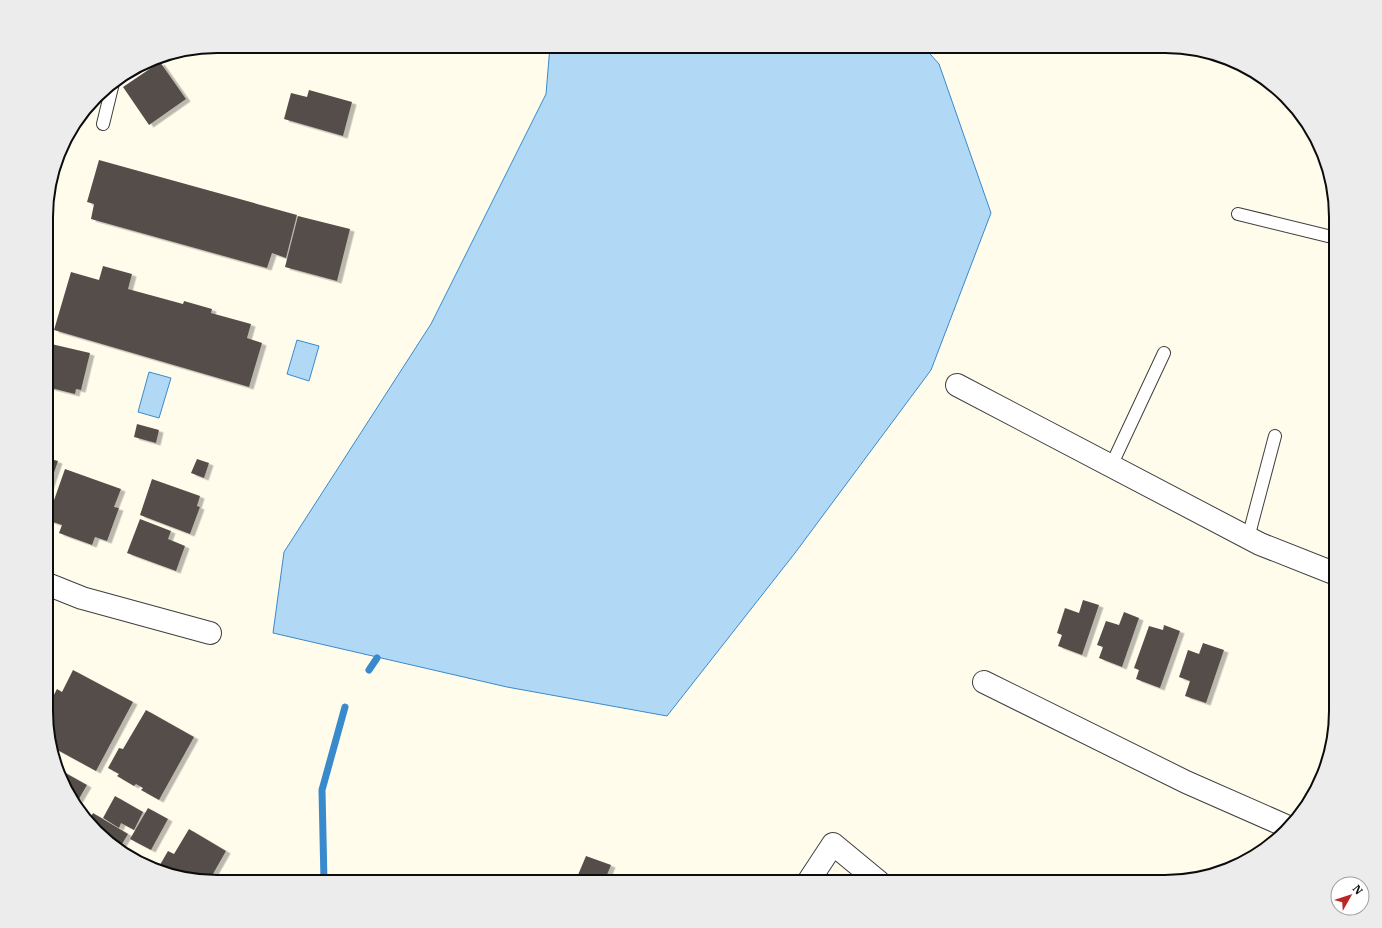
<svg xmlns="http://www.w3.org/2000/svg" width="1382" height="928" viewBox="0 0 1382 928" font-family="'IBM Plex Serif',serif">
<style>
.water{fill:#b1d9f5;stroke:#398acc}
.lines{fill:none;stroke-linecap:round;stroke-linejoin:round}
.stream{stroke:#398acc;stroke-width:7}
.building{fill:#554e49;filter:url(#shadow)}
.service-casing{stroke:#3f3f3f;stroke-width:14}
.minor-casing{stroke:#3f3f3f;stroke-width:24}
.service{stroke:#fff;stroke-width:12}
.minor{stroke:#fff;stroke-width:22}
.rim{fill:none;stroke:#0c0c0c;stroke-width:2}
</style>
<defs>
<filter id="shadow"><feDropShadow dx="4.5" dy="2.5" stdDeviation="0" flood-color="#0004"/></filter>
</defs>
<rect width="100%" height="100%" fill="#fffcec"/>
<path class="water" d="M 550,46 L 923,46 L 939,64 L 991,213 L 931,370 L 795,553 L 667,716 L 507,687 L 273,633 L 284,552 L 431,324 L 546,94 Z
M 297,340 L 319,346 L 309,381 L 287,374 Z
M 149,372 L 171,378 L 159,418 L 138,412 Z"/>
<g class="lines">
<path class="stream" d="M 369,670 L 377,658
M 324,882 L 322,790 L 345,707"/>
</g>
<path class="building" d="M 160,62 L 186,99 L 149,125 L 123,87 Z
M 309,90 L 352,102 L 343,136 L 284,119 L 291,93 L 307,97 Z
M 99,160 L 297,215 L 286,258 L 272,253 L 267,268 L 91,219 L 94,204 L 87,202 Z
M 298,216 L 350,229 L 337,281 L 285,267 Z
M 103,266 L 132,274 L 128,289 L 183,304 L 184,301 L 212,309 L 211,313 L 251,324 L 247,338 L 262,343 L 249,387 L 54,330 L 71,272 L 99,280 Z
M 47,343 L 90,353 L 81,390 L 76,389 L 75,394 L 47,387 Z
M 137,424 L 159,430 L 156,443 L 134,437 Z
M 47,458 L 58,461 L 48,490 L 47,490 Z
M 197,459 L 209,463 L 204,478 L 191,473 Z
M 65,469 L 121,489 L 114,507 L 119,508 L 107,541 L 95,537 L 92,545 L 59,533 L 62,525 L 47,520 Z
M 152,479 L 200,496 L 197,506 L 200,507 L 190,534 L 140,515 Z
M 140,519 L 171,531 L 168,539 L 185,546 L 176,571 L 127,553 Z
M 1083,600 L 1099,605 L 1082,655 L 1058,646 L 1062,635 L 1057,633 L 1065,608 L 1079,613 Z
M 1124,612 L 1139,618 L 1122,667 L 1099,658 L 1103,647 L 1097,645 L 1106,621 L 1119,625 Z
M 1164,625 L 1180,631 L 1160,688 L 1136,679 L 1139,670 L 1134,668 L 1149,626 L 1163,630 Z
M 1203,643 L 1224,650 L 1206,703 L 1185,696 L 1190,681 L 1179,677 L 1188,650 L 1199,654 Z
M 73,670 L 133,702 L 96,771 L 52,747 L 47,733 L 47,708 L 57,689 L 62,692 Z
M 146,710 L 194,737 L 159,800 L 141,790 L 143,788 L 136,784 L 134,786 L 117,776 L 119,774 L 108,768 L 119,748 L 123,749 Z
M 62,771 L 87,785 L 76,804 L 69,796 L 61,773 Z
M 115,796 L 143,812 L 134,830 L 121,823 L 119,828 L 103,818 Z
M 148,808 L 168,819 L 151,850 L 130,839 Z
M 93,813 L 128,834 L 119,849 L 90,818 Z
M 189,829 L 226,851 L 209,881 L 163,873 L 157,870 L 168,851 L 174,854 Z
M 586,856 L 611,865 L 604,882 L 575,882 Z
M 250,875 L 268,882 L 246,882 Z"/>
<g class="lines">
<g class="service-casing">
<path id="service" d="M 103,124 L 113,83
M 1238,214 L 1336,238
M 1111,466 L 1164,353
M 1248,538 L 1275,436"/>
</g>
<g class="minor-casing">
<path id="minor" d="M 957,385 L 1260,544 L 1336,574
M 47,584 L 82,598 L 210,633
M 984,682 L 1186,782 L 1286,826
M 808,882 L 833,844 L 879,882"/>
</g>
<use href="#service" class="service"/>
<use href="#minor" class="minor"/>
</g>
<path d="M0 0H1382V928H0ZM217 53H1165A164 164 0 0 1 1329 217V711A164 164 0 0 1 1165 875H217A164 164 0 0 1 53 711V217A164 164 0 0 1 217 53Z" fill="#ececec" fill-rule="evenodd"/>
<path class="rim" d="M217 53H1165A164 164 0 0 1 1329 217V711A164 164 0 0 1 1165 875H217A164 164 0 0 1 53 711V217A164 164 0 0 1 217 53Z"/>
<g transform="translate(1350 896) rotate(51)"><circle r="19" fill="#ffffff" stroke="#9e9e9e"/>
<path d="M0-3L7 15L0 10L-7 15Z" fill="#ba2626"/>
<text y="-6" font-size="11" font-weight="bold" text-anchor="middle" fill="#0c0c0c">N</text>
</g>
</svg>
